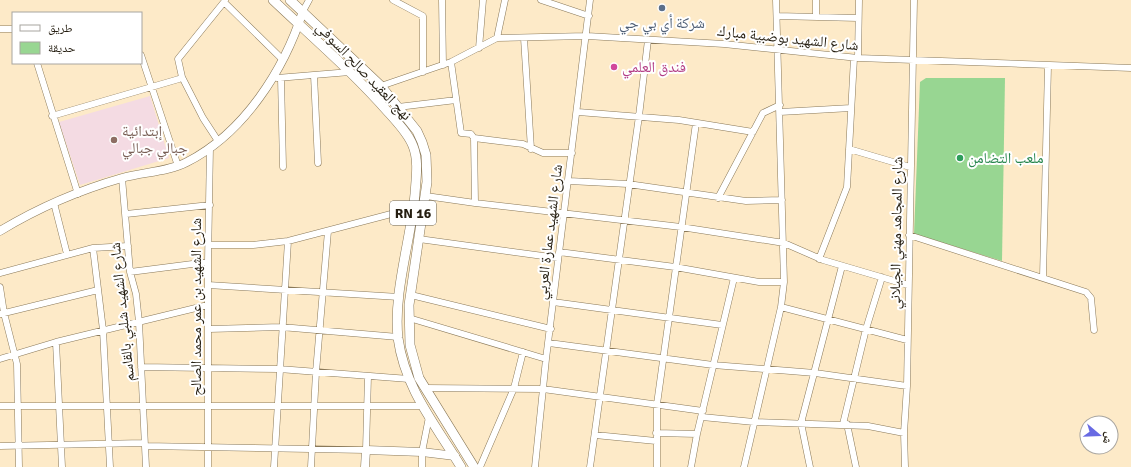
<svg xmlns="http://www.w3.org/2000/svg" width="1131" height="467" viewBox="0 0 1131 467" font-family="Signika,'Noto Naskh Arabic',sans-serif">
<style>
.education{fill:#f4dbe3}
.green{fill:#98d692}
.lines{fill:none;stroke-linecap:round;stroke-linejoin:round}
.street-casing{stroke:#8a7959;stroke-width:7}
.secondary-casing{stroke:#8a7959;stroke-width:9}
.primary-casing{stroke:#8a7959;stroke-width:10}
.street{stroke:#fff;stroke-width:6}
.secondary{stroke:#fff;stroke-width:8}
.primary{stroke:#fff;stroke-width:9}
.service-dot{fill:#5c6f8a;stroke:#fff;stroke-width:1.5}
.hotel-dot{fill:#d1479c;stroke:#fff;stroke-width:1.5}
.education-dot{fill:#8d6e63;stroke:#fff;stroke-width:1.5}
.leisure-dot{fill:#2e9e5b;stroke:#fff;stroke-width:1.5}
.labels{text-anchor:middle;stroke-width:4;stroke-linejoin:round;paint-order:stroke}
.shield{fill:#fff;stroke:#666258;stroke-width:1}
.shield-label{font-size:14px;font-weight:bold;fill:#251e11}
.service-label{font-size:15px;fill:#4e5e75;stroke:#fff}
.street-label{font-size:15px;fill:#251e11;stroke:#fff}
.hotel-label{font-size:15px;fill:#b23c85;stroke:#fff;text-anchor:start}
.education-label{font-size:15px;fill:#785e54;stroke:#fff;text-anchor:start}
.leisure-label{font-size:15px;fill:#27864d;stroke:#fff;text-anchor:start}
</style>
<rect width="100%" height="100%" fill="#fdeac8"/>
<path class="education" d="M 150,96 L 169,158 L 80,185 L 59,122 Z"/>
<path class="green" d="M 926,78 L 1005,78 L 1002,261 L 914,234 L 920,82 Z"/>
<g class="lines">
<g class="street-casing">
<path id="street" d="M 225,0 L 224,2 L 282,59
M 393,0 L 423,16 L 423,72
M 442,0 L 443,65
M 541,0 L 589,16
M 776,0 L 784,282
M 303,11 L 309,0
M 777,16 L 858,18
M 816,17 L 816,0
M 0,29 L 13,29
M 497,38 L 505,0
M 524,38 L 531,149
M 479,48 L 483,0
M 141,55 L 178,166
M 858,58 L 859,0
M 451,62 L 461,133 L 471,134 L 474,138 L 475,203
M 37,63 L 78,194
M 314,75 L 318,163
M 182,77 L 203,118 L 218,141
M 277,78 L 350,72
M 281,78 L 283,167
M 381,86 L 451,62 L 497,38 L 587,36 L 724,44 L 858,58 L 1131,68
M 398,107 L 456,100
M 578,112 L 679,120 L 753,132
M 780,112 L 851,108
M 52,116 L 179,79 L 182,77 L 178,59 L 224,2
M 474,138 L 523,144 L 543,153 L 572,153
M 849,149 L 910,167
M 122,178 L 130,272 L 136,294 L 139,322 L 146,467
M 569,181 L 628,184 L 746,201 L 782,200
M 426,196 L 475,203 L 681,227 L 784,243 L 823,260 L 908,285
M 718,198 L 763,113 L 780,105
M 54,203 L 67,254
M 126,214 L 210,205
M 909,235 L 1086,292 L 1091,298 L 1094,330
M 419,239 L 558,258
M 209,245 L 253,245 L 288,241 L 414,208
M 93,248 L 103,330 L 110,467
M 559,252 L 675,267 L 759,282 L 784,282 L 781,307 L 744,467
M 819,259 L 847,187 L 854,58
M 130,272 L 208,262
M 0,273 L 93,248 L 128,246
M 1043,277 L 1048,66
M 208,285 L 399,297
M 0,287 L 4,313 L 17,364 L 19,467
M 411,295 L 551,329
M 553,302 L 722,325
M 781,307 L 907,340
M 0,314 L 98,290
M 409,318 L 546,359
M 209,329 L 281,327 L 398,337
M 56,342 L 62,467
M 549,343 L 713,365 L 815,373 L 907,386
M 0,359 L 56,342 L 208,305
M 141,367 L 279,369 L 409,379
M 425,388 L 543,389 L 703,411
M 0,406 L 422,406
M 702,417 L 754,422 L 868,426 L 904,433
M 843,424 L 866,329 L 882,277
M 847,424 L 856,467
M 656,433 L 697,434
M 595,435 L 656,441
M 0,446 L 144,443
M 145,446 L 366,450 L 368,376
M 208,467 L 208,262 L 210,147
M 274,467 L 288,241
M 311,467 L 316,372 L 328,231
M 422,467 L 422,452 L 429,417
M 480,467 L 514,388 L 523,352
M 535,467 L 546,359 L 590,0
M 590,467 L 639,116 L 648,40
M 657,467 L 657,404 L 696,123
M 691,467 L 697,434 L 734,278
M 810,467 L 801,423 L 842,266
M 905,467 L 904,433 L 907,386 L 914,0"/>
</g>
<g class="secondary-casing">
<path id="secondary" d="M 0,231 C 38,208 80,190 122,178 C 143,172 168,172 187,162 C 244,133 284,70 303,11
M 365,467 L 366,450 L 422,452 L 455,456"/>
</g>
<g class="primary-casing">
<path id="primary" d="M 273,0 C 312,37 353,72 388,112 C 397,122 408,133 413,146 C 419,161 416,178 415,194 C 411,239 393,293 398,338 C 405,389 435,424 461,467
M 290,0 L 381,86 L 417,131 L 422,142 L 426,155 L 427,182 L 409,305 L 410,345 L 419,378 L 474,467"/>
</g>
<use href="#street" class="street"/>
<use href="#secondary" class="secondary"/>
<use href="#primary" class="primary"/>
</g>
<circle class="service-dot" cx="662" cy="8" r="4"/>
<circle class="hotel-dot" cx="614" cy="67" r="4"/>
<circle class="education-dot" cx="114" cy="140" r="4"/>
<circle class="leisure-dot" cx="960" cy="158" r="4"/>
<g class="labels">
<rect class="shield" x="390" y="201" width="46" height="24" rx="3"/>
<g class="shield-label">
<text x="413" y="218">RN 16</text>
</g>
<g class="service-label">
<text x="662" y="28">شركة أي بي جي</text>
</g>
<g class="street-label">
<text transform="translate(788 38) rotate(6)" y="5">شارع الشهيد بوضبية مبارك</text>
<text transform="translate(364 71) rotate(46)" y="5">نهج العقيد صالح السوفي</text>
<text transform="translate(549 232) rotate(-83)" y="5">شارع الشهيد عمارة العربي</text>
<text transform="translate(896 233) rotate(-89)" y="5">شارع المجاهد مهني الجيلاني</text>
<text transform="translate(196 307) rotate(-90)" y="5">شارع الشهيد بن عمر محمد الصالح</text>
<text transform="translate(122 312) rotate(-96)" y="5">شارع الشهيد شلبي بالقاسم</text>
</g>
<g class="hotel-label">
<text x="622" y="72">فندق العلمي</text>
</g>
<g class="education-label">
<text x="122" y="136">إبتدائية<tspan x="122" dy="17">جبالي جبالي</tspan></text>
</g>
<g class="leisure-label">
<text x="968" y="163">ملعب التضامن</text>
</g>
</g>
<rect x="12" y="12" width="130" height="52" fill="#ffffff" stroke="#a8a5a0"/>
<rect x="20" y="25" width="20" height="6" fill="#ffffff" stroke="#a8a5a0"/>
<text x="48" y="32" font-size="12" fill="#251e11">طريق</text>
<rect x="20" y="42" width="20" height="12" fill="#98d692" stroke="#a8a5a0"/>
<text x="48" y="52" font-size="12" fill="#251e11">حديقة</text>
<g transform="translate(1099 435) rotate(109)"><circle r="19" fill="#ffffff" stroke="#a8a5a0"/>
<path d="M0-3L7 15L0 10L-7 15Z" fill="#686ae3"/>
<text y="-6" font-size="11" font-weight="bold" text-anchor="middle" fill="#251e11">ش</text>
</g>
</svg>
